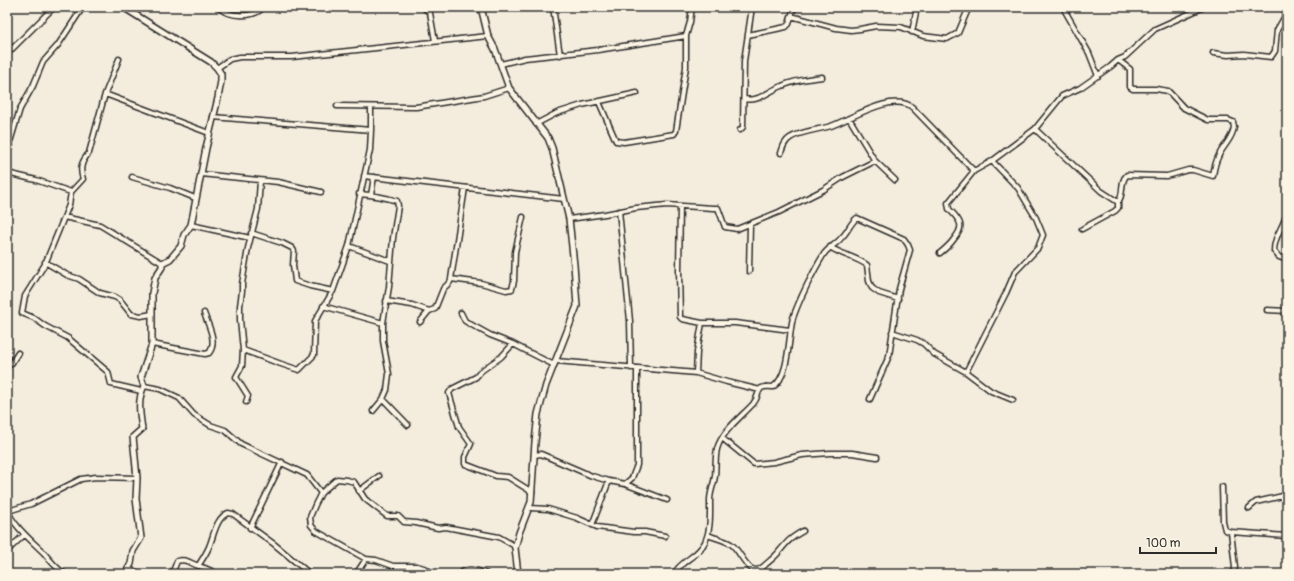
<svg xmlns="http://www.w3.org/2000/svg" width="1294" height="581" viewBox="0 0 1294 581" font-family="Pangolin,sans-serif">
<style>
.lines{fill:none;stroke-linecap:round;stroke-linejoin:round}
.minor-casing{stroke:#2b2b2b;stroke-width:7}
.tertiary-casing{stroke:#2b2b2b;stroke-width:8}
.minor{stroke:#fcf5e5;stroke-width:4}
.tertiary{stroke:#fcf5e5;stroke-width:5}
</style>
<rect width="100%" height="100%" fill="#f4edde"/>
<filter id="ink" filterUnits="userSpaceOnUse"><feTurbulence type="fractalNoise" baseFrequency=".025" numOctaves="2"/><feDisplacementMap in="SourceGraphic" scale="8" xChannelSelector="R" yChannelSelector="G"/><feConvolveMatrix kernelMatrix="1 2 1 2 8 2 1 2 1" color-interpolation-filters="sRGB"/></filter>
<g filter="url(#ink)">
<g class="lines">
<g class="minor-casing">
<path id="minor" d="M 218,7 C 230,18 254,18 264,7
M 423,7 L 430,13 L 435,41
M 553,7 L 560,55
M 1065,11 L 1089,53 L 1098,76
M 791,16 L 836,28 L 851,30 L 860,29 L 876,26 L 901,27 L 923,36 L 947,39 L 958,33 L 969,7
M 912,32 L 917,7
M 748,35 L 786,27 L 789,24 L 794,7
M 1213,53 L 1228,55 L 1244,54 L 1271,57 L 1275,51 L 1277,30 L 1284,18 L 1287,7
M 7,54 L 54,7
M 119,59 L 105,94 L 89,153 C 82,161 79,168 83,179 L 71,192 L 69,205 L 45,264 L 25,296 L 22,313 L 34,318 L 45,326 L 68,338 L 108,372 L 111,384 L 141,391
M 501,64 L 525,58 L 598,50 L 686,36
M 217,68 L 230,59 L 240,57 L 292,57 L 488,36
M 105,94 L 209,133
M 744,99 C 760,102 768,91 782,86 C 794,80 809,79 822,77
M 599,102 L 616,141 L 624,142 L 674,134 L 676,131 L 686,67 L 686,36 L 690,22 L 692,7
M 337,106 L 416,107 L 484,96 L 509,88
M 213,117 L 371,130
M 849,118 L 875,161 L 895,180
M 536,124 L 557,113 L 582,105 L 637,93
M 1035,129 L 1101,191 L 1118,202 L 1118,208 L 1115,211 L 1082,229
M 740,130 L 743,127 L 744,61 L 752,7
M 7,136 L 13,132
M 781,153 C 783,147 784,142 790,138 C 801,131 818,130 831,126 C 851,119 892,92 912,107 L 974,171
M 7,162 L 10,142 L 20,109 L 33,86 L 43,62 L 58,45 L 83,7
M 7,173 L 36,180 L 71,192
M 201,174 L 278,182 L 321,192
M 364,176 L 564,199
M 132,177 L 170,188 L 195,198
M 359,194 C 372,195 385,197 397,201 L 398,206 L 393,238 L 389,287 L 383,323 L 383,341 L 389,374 L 387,390 L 383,399 L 373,411
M 371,195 L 374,177
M 1118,202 C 1125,194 1119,182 1127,175 L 1167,176 L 1188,170 L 1193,170 L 1213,176 C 1214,168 1216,161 1219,155 C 1224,145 1233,138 1234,127 L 1233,122 L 1228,120 L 1208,120 L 1184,108 L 1168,91 L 1156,89 L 1133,89 L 1130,87 L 1130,69 L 1118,60
M 680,206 L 679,271 L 680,317 L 682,319 L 702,323 L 735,323 L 790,330
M 619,211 L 630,321 L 631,368
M 1287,213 C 1283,228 1274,236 1274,251 L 1279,257 L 1287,260
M 64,217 L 100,225 L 162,263
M 569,219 L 605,214 L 636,208 L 667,205 L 713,208 L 718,208 L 725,227 L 737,229 L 779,212 L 823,190 L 843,177 L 875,161
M 191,225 L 250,238
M 251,233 L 282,243 L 292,248 L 294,251 L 293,265 L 295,281 L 310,286 L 333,291
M 349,246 L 390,261
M 830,247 C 842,255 856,257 867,265 L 869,281 L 872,288 L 879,293 L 898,299
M 940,253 C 945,249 950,245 954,239 C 966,225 959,220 949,209 L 948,203 L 974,171 L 992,161 L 1035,129 L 1062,96 L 1080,88 L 1110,67 L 1118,60 L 1125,57 L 1155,29 L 1204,7
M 45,262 L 67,275 L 79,279 L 100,293 L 115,297 L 120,300 L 131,314 L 141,316 L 152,314
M 749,271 L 750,224
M 451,279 L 481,283 L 506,290 L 512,289 L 514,281 L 515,252 L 523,217
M 386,301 L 412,305 L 429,311 L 435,309 L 443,289 L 450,282 L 451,279 L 465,188
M 323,306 L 383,323
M 1267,310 L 1287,311
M 461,313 L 465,321 L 470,324 L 490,335 L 513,344 L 554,365
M 420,322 L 429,311
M 892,332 L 917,340 L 924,344 L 934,354 L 966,372 L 991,391 L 1013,400
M 152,344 L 205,354 L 209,353 C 218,342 208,325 204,313
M 513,344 L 501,357 L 481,371 L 476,377 L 452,389 L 449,393 L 459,427 L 471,444 L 465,457 L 465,464 L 496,476 L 508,477 L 532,492
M 243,350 L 281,364 L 299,370 L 314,355 L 315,321 L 333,291 L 349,246 L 370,150 L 371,130 L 371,107
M 556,361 L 696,373 L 727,382 L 760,390
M 7,366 L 11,364 L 18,353
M 966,372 L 1006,293 L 1015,272 L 1038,248 L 1043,235 L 1036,218 L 1018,188 L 992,161
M 696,373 L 697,352 L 702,323
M 144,386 L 160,389 L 179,398 L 194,415 L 210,425 L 225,430 L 241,444 L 307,475 L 321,493
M 383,399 L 408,425
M 246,402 L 248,396 L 236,377 L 242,366 L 243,350 L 240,320 L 240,306 L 242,291 L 242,284 L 248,248 L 258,209 L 260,181
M 722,438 L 754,464 L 774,462 L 802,455 L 830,453 L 852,453 L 877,457
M 534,455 L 541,454 L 592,476 L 609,481 L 625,484 L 667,500
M 625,484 L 632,478 L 637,465 L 637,368
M 1222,487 L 1223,522 L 1225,530 L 1231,532 L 1287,536
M 359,491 L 379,476
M 7,508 C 11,524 33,542 44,553 C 51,561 57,570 66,574
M 530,508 L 548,509 L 577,518 L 597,527 L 634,532 L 645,532 L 665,536
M 1249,508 L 1256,502 L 1287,495
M 8,511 L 31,504 L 81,479 L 96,477 L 137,478
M 592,525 L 609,481
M 250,528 L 282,462
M 1231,532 L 1235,567 L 1234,573 L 1232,574
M 708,535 C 715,538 724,540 731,544 C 741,550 749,581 764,566 C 768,562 774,558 778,553 C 788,541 789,539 803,531
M 7,551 L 24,535
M 198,566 C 202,560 206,554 209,547 C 214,535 216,518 228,513 L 233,514 L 274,544 L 310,574
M 128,569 L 143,574
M 172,574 L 177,561 C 186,558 191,564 199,566 C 206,569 210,569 216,574
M 356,574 L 366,559
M 434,574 L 424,568 L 417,566 L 393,566 L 376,560 L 366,559 L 316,531 L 311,525 L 310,517 L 315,505 L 321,493 L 337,479 L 347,480 L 354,482 L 365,499 L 387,516 L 398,516 L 404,522 L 416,523 L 438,528 L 446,527 L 499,537 L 513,545 L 515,548
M 459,574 C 468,567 477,570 487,574
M 674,574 C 681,560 698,557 705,542 C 711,529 710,514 710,500 C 710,492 714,484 715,476 C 716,467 715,458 717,449 C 722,431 741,417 753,404 C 762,393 754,385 773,387 C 790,376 788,336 793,318 C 799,300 814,270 824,254 C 829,247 837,244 842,237 C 848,232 850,223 857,218 L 904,239 L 908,245 L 910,250 L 899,289 L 889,356 L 870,399"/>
</g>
<g class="tertiary-casing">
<path id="tertiary" d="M 123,7 L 211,62 L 217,68 L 221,74 L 221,81 L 218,98 L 206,148 L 191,225 L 184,235 L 181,246 L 170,259 L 162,263 L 162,267 L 155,278 L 152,293 L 152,344 L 141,377 L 144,386 C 137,400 140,415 142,429 L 133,437 L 137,478 L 136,499 L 141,538 L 133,551 L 131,564 L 128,569 L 130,574
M 481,7 L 488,36 L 495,49 L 509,88 L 548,138 L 552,148 L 569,219 L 574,265 L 577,306 L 546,385 L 538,414 L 535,442 L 531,502 L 519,533 L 515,548 L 518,574"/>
</g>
<use href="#minor" class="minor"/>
<use href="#tertiary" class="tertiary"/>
</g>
</g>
<rect width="1294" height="581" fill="none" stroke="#fcf5e5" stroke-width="24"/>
<rect x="12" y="12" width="1270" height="557" fill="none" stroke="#2b2b2b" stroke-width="1.5" filter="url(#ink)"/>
<path d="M1140 547v6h76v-6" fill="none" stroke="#2b2b2b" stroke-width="2"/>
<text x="1146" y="547" font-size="12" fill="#2b2b2b" stroke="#fcf5e5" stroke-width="3" paint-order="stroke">100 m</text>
</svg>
